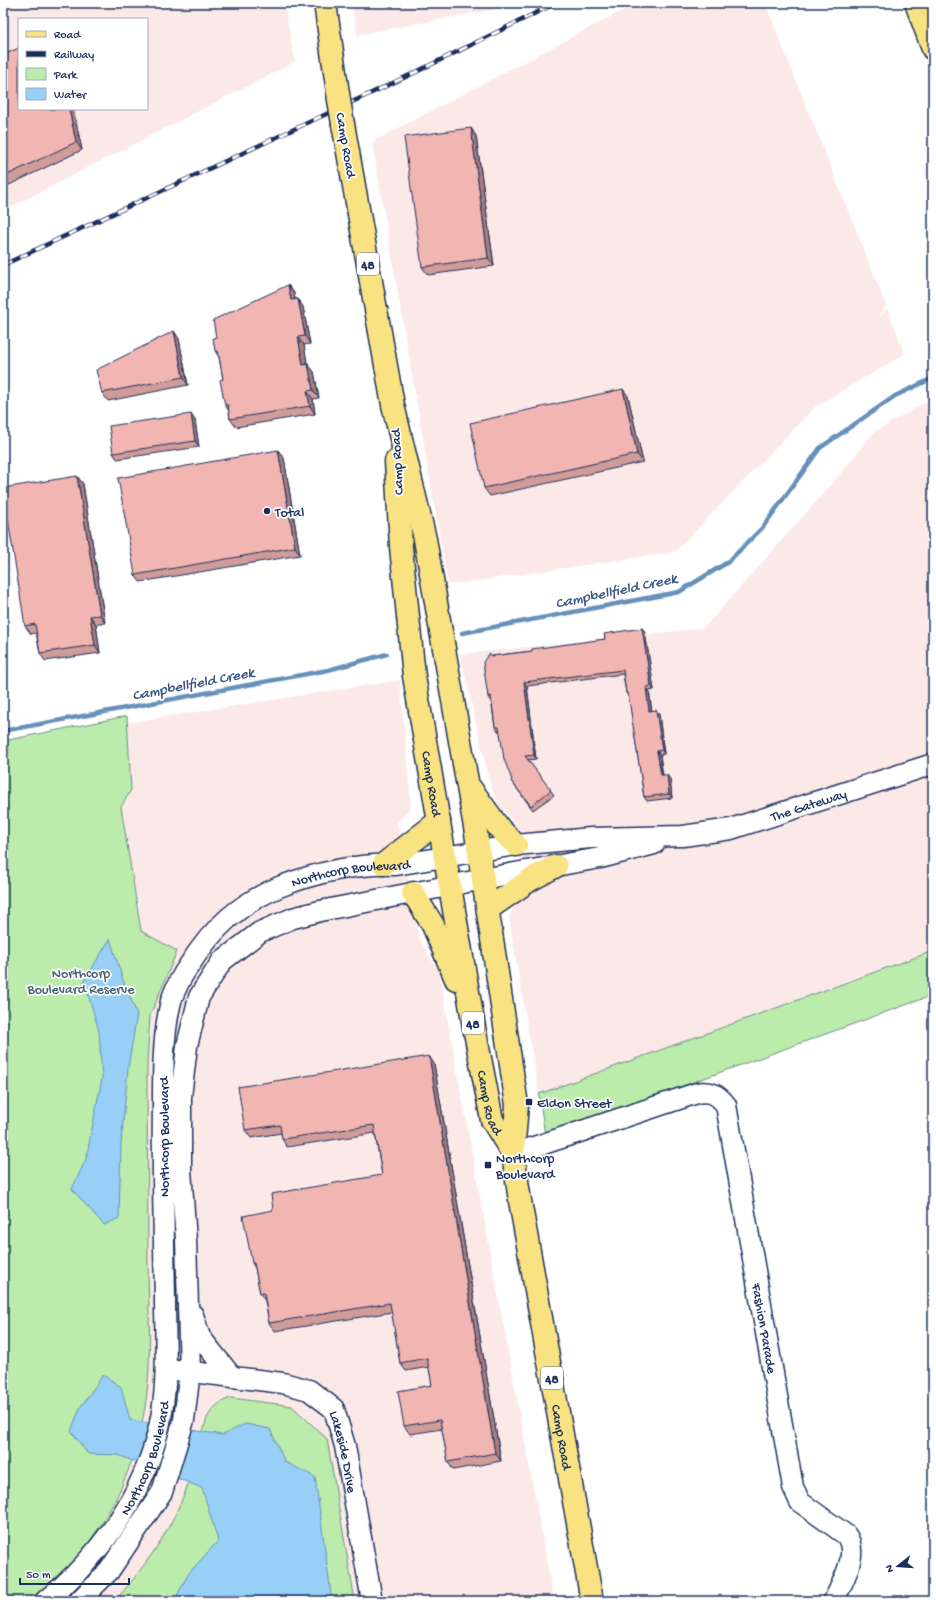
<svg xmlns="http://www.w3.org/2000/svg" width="936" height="1604" viewBox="0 0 936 1604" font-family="'Gochi Hand',sans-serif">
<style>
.built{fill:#fbe9e8;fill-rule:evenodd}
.green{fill:#bbecab;stroke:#6b8e84}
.water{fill:#98cff7;stroke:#668fba}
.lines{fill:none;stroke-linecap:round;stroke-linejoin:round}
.stream{stroke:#668fba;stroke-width:4.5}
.minor-casing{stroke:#1b2f5e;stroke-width:23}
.major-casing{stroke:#1b2f5e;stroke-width:25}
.highway-casing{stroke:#1b2f5e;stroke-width:25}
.minor{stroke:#fff;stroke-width:20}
.major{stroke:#f8e281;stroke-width:22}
.highway{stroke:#f8e281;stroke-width:22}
.rail-casing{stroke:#1b2f5e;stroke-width:4.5}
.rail{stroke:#fff;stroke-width:3;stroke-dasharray:9;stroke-linecap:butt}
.major-bridge-casing{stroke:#1b2f5e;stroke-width:25;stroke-linecap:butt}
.major-bridge{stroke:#f8e281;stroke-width:22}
.wall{fill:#cf9c99;stroke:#1b2f5e}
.shaded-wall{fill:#a97f7d;stroke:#1b2f5e}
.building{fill:#f1b5b2;stroke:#1b2f5e}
.poi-dot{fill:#1b2f5e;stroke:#fff;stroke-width:1.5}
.labels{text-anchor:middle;stroke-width:3.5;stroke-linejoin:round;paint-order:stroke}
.shield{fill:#fff;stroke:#5f6d8e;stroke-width:1}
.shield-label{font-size:13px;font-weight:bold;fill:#1b2f5e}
.street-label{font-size:14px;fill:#1b2f5e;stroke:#fff}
.poi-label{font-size:14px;fill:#1b2f5e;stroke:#fff;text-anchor:start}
.park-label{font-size:14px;fill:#435e71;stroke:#fff}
.water-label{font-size:15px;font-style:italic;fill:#3a5784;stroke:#fff}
</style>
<rect width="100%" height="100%" fill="#fff"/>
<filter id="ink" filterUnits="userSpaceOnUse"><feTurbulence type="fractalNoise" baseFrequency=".025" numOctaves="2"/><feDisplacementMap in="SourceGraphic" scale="8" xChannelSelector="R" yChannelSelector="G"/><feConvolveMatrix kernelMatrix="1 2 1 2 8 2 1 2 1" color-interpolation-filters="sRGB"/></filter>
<g filter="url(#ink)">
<path class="built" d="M 3,3 L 284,3 L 295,62 L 3,211 ZM 19,19 L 147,19 L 147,109 L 19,109 Z
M 352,3 L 513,3 L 502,8 L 357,35 Z
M 637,3 L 765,3 L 886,305 L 878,320 L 887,308 L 905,354 L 815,407 L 675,552 L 448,585 L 372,142 Z
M 933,398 L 933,951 L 539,1094 L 509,918 L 516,900 L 525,891 L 513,822 L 498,804 L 491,787 L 460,654 L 704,628 L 831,485 L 874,432 Z
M 400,680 L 411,807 L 397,822 L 419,938 L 439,972 L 554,1601 L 3,1601 L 3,742 Z"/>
<path class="green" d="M 127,716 L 131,790 L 121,807 L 141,931 L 177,951 L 150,1016 L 147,1063 C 147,1128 148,1193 148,1259 C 148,1307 153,1360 145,1407 C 133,1484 94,1551 33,1601 L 3,1601 L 3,741 Z
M 933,951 L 933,995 L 545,1136 L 539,1094 Z
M 231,1398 L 292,1406 L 327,1439 L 355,1601 L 115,1601 C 141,1571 165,1539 181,1502 C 193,1475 198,1446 207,1418 C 213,1407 219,1402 231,1398 Z"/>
<path class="water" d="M 110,939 L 123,980 L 137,1014 L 128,1068 L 121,1144 L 119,1218 L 104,1225 L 72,1189 L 86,1159 L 102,1078 L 99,1031 L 84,981 Z
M 103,1375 L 121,1387 L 130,1420 L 223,1435 L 245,1424 L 270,1429 L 285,1462 L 315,1477 L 332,1601 L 174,1601 L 189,1573 L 218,1541 L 202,1488 L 118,1455 L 88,1454 L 71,1431 L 80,1408 Z"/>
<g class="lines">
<path class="stream" d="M 462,633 L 679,592 L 728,562 L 763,527 L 820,448 L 895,396 L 933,378
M 3,731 L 328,670 L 387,654"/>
<g class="minor-casing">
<g id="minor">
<path id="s1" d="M 513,1154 L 697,1093 C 711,1090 718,1095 726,1105 L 793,1487 L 800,1502 L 846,1535 C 860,1554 842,1582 834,1601"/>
<path d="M 193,1315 L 200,1337 L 232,1377"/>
<path id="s2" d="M 176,1370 L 283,1383 L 309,1390 L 334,1409 L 345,1446 L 372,1601"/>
<path id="s3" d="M 45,1601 C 103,1555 150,1486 162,1412 C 168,1376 165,1338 165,1301 C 164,1235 162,1169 163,1103 C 163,1070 163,1034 171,1001 C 175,989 182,975 190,964 C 213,928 239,904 279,887 C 314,873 358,863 396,865 L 516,845 L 591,838 L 683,836 L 731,829 L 933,764"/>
<path d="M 79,1601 L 109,1571 L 162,1492 L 184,1420 L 190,1371 L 186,1240 L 181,1170 L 181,1097 L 187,1046 L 199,997 L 222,961 L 260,932 L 293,918 L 320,911 L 504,875 L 600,858 L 654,844"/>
</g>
</g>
<g class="major-casing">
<g id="major">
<path d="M 325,3 L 339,100"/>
<path id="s4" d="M 343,124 L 393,405 L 425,539 L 476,833 L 517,1105 L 513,1154 L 520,1201 L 592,1601"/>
<path id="s5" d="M 396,461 L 401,547 L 414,676 L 474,1027 L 492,1120 L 513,1154"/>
<path d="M 471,789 L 499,828 L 516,845"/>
<path d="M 384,864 L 439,821"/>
<path d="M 413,893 L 433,925 L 456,979"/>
<path d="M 488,909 L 530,880 L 556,866"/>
</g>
</g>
<g class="highway-casing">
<path id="highway" d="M 916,3 L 933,49"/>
</g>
<use href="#minor" class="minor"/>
<use href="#major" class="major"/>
<use href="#highway" class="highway"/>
<g class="rail-casing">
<path id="rail" d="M 3,265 L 412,74 L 556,3"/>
</g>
<use href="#rail" class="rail"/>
<g class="major-bridge-casing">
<path id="major-bridge" d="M 339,100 L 343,124"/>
</g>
<use href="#major-bridge" class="major-bridge"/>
</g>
<path class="wall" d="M 3,55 L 73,109 L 82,150 L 3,188 Z
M 471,128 L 476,136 L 494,266 L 428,275 L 422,267 Z
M 288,285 L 294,293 L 295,299 L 298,299 L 303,307 L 310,344 L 304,345 L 307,364 L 308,364 L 314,372 L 319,398 L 313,399 L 315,414 L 236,427 L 230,419 L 229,411 L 225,405 L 223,379 L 219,357 L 215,351 Z
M 174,331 L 179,339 L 188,385 L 108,401 L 102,393 Z
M 628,396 L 643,462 L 490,496 L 484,488 Z
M 195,420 L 199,447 L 117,459 L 113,453 Z
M 284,458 L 300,555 L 140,582 L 135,575 Z
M 77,476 L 83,484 L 105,623 L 96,624 L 100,653 L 45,661 L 40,653 L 36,633 L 31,634 L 25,626 Z
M 642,628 L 645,632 L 654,690 L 649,691 L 652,711 L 659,714 L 664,754 L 660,755 L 663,775 L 670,779 L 672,798 L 647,801 L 644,797 L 629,697 L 626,693 L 623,674 L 527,686 L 536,759 L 528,760 L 554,795 L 533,810 L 511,781 L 512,780 L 500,731 L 498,731 L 495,727 L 491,700 L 490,701 L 488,697 L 492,656 L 532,651 L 605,639 Z
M 429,1056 L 434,1064 L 501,1461 L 453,1470 L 448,1462 L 442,1429 L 410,1434 L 404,1426 L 432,1385 L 429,1367 L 406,1371 L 400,1363 L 392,1312 L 275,1331 L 269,1323 L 265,1301 L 260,1293 L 255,1268 L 252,1263 L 273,1210 L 382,1175 L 375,1133 L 287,1147 L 282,1139 L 281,1133 L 251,1138 L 245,1130 Z"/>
<path class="shaded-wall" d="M 69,109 L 73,109 L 82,150 L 76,142 Z
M 471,128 L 476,136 L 494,266 L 488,258 Z
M 288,285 L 294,293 L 297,308 L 291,300 Z
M 298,299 L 303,307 L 310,344 L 305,336 Z
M 174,331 L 179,339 L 188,385 L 183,377 Z
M 298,337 L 304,345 L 309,373 L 303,365 Z
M 308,364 L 314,372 L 319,398 L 313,390 Z
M 623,389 L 628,396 L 643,462 L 637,454 Z
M 307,391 L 313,399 L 315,414 L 310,406 Z
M 191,414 L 195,420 L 199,447 L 195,441 Z
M 278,450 L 284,458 L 300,555 L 295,547 Z
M 77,476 L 83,484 L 105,623 L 100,615 Z
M 90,616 L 96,624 L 100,653 L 95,645 Z
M 642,628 L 645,632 L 654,690 L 651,686 Z
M 524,682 L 527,686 L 536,759 L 534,755 Z
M 646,687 L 649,691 L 652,715 L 649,711 Z
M 656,710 L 659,714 L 664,754 L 662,750 Z
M 657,751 L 660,755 L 663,780 L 661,775 Z
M 667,775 L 670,779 L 672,798 L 669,794 Z
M 429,1056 L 434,1064 L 501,1461 L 495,1453 Z"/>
<path class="building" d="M 19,48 L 19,109 L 69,109 L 76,142 L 3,177 L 3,55 Z
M 471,128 L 488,258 L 422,267 L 404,137 Z
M 288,285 L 291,300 L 298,299 L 305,336 L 298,337 L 303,365 L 308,364 L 313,390 L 307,391 L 310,406 L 230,419 L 228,405 L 225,405 L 220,380 L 223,379 L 218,351 L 215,351 L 213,338 L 216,337 L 213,320 Z
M 174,331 L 183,377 L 102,393 L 96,370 Z
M 623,389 L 637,454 L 484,488 L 470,423 Z
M 191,414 L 195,441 L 113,453 L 109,426 Z
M 278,450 L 295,547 L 135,575 L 118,478 Z
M 77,476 L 100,615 L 90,616 L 95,645 L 40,653 L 35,624 L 25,626 L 3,488 Z
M 642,628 L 651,686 L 646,687 L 649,711 L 656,710 L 662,750 L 657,751 L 661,775 L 667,775 L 669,794 L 644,797 L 628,693 L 626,693 L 623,670 L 524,682 L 534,755 L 525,756 L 551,790 L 531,806 L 511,781 L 512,780 L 504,759 L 499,727 L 495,727 L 491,696 L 488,697 L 483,662 L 489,654 L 492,656 L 532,651 L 532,649 L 605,639 L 604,634 Z
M 429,1056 L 495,1453 L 448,1462 L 440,1420 L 404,1426 L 398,1391 L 432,1385 L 427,1358 L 400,1363 L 390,1303 L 269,1323 L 264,1293 L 260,1293 L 254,1263 L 252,1263 L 243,1216 L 273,1210 L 271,1194 L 382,1175 L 374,1125 L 282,1139 L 280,1125 L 245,1130 L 238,1087 Z"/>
</g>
<g class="poi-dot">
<circle cx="267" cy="511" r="4"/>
<rect x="525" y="1098" width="8" height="8" rx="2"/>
<rect x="484" y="1161" width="8" height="8" rx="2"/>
</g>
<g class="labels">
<g class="shield">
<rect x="357" y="253" width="22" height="22" rx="3"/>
<rect x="462" y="1012" width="22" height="22" rx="3"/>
<rect x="541" y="1367" width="22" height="22" rx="3"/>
</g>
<g class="shield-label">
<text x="368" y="269">48</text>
<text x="473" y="1028">48</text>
<text x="552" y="1383">48</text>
</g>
<g class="street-label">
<text transform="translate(347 145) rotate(80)" y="5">Camp Road</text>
<text transform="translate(396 462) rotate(-93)" y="5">Camp Road</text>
<text dy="5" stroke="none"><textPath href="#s5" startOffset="325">Camp Road</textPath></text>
<text dy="5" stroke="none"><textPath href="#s3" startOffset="1339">The Gateway</textPath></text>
<text dy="5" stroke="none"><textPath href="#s3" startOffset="874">Northcorp Boulevard</textPath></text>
<text dy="5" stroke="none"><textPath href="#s5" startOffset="649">Camp Road</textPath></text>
<text transform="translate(163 1137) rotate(-90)" y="5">Northcorp Boulevard</text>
<text dy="5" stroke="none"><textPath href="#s1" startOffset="454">Fashion Parade</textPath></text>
<text dy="5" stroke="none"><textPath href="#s4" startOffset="1333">Camp Road</textPath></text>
<text dy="5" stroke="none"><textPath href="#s2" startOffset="210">Lakeside Drive</textPath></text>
<text dy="5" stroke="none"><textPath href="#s3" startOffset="178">Northcorp Boulevard</textPath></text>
</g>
<g class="poi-label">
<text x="275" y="516">Total</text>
<text x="537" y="1107">Eldon Street</text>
<text x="496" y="1162">Northcorp<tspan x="496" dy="16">Boulevard</tspan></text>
</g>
<g class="park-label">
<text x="81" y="977">Northcorp<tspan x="81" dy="16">Boulevard Reserve</tspan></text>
</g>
<g class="water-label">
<text transform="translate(616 590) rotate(-12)" y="5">Campbellfield Creek</text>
<text transform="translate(193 683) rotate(-11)" y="5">Campbellfield Creek</text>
</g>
</g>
<rect width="936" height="1604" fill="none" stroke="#fff" stroke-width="16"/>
<rect x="8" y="8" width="920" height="1588" fill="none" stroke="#1b2f5e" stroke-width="1.5" filter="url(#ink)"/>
<rect x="18" y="18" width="130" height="92" fill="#ffffff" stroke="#a4acbf"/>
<rect x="26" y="31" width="20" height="6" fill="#f8e281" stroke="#a4acbf"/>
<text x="54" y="38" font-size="12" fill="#1b2f5e">Road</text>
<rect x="26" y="51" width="20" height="6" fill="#1b2f5e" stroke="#a4acbf"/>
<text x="54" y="58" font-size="12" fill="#1b2f5e">Railway</text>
<rect x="26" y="68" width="20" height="12" fill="#bbecab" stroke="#a4acbf"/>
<text x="54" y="78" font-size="12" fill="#1b2f5e">Park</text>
<rect x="26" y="88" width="20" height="12" fill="#98cff7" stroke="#a4acbf"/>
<text x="54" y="98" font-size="12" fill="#1b2f5e">Water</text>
<g transform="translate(898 1566) rotate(253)" stroke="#ffffff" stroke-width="3" paint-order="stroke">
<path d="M0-3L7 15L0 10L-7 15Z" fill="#1b2f5e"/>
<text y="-6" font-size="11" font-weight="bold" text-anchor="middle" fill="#1b2f5e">N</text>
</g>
<path d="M20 1578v6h109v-6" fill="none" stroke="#1b2f5e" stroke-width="2"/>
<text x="26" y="1578" font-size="12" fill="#1b2f5e" stroke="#ffffff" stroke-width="3" paint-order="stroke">50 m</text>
</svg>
